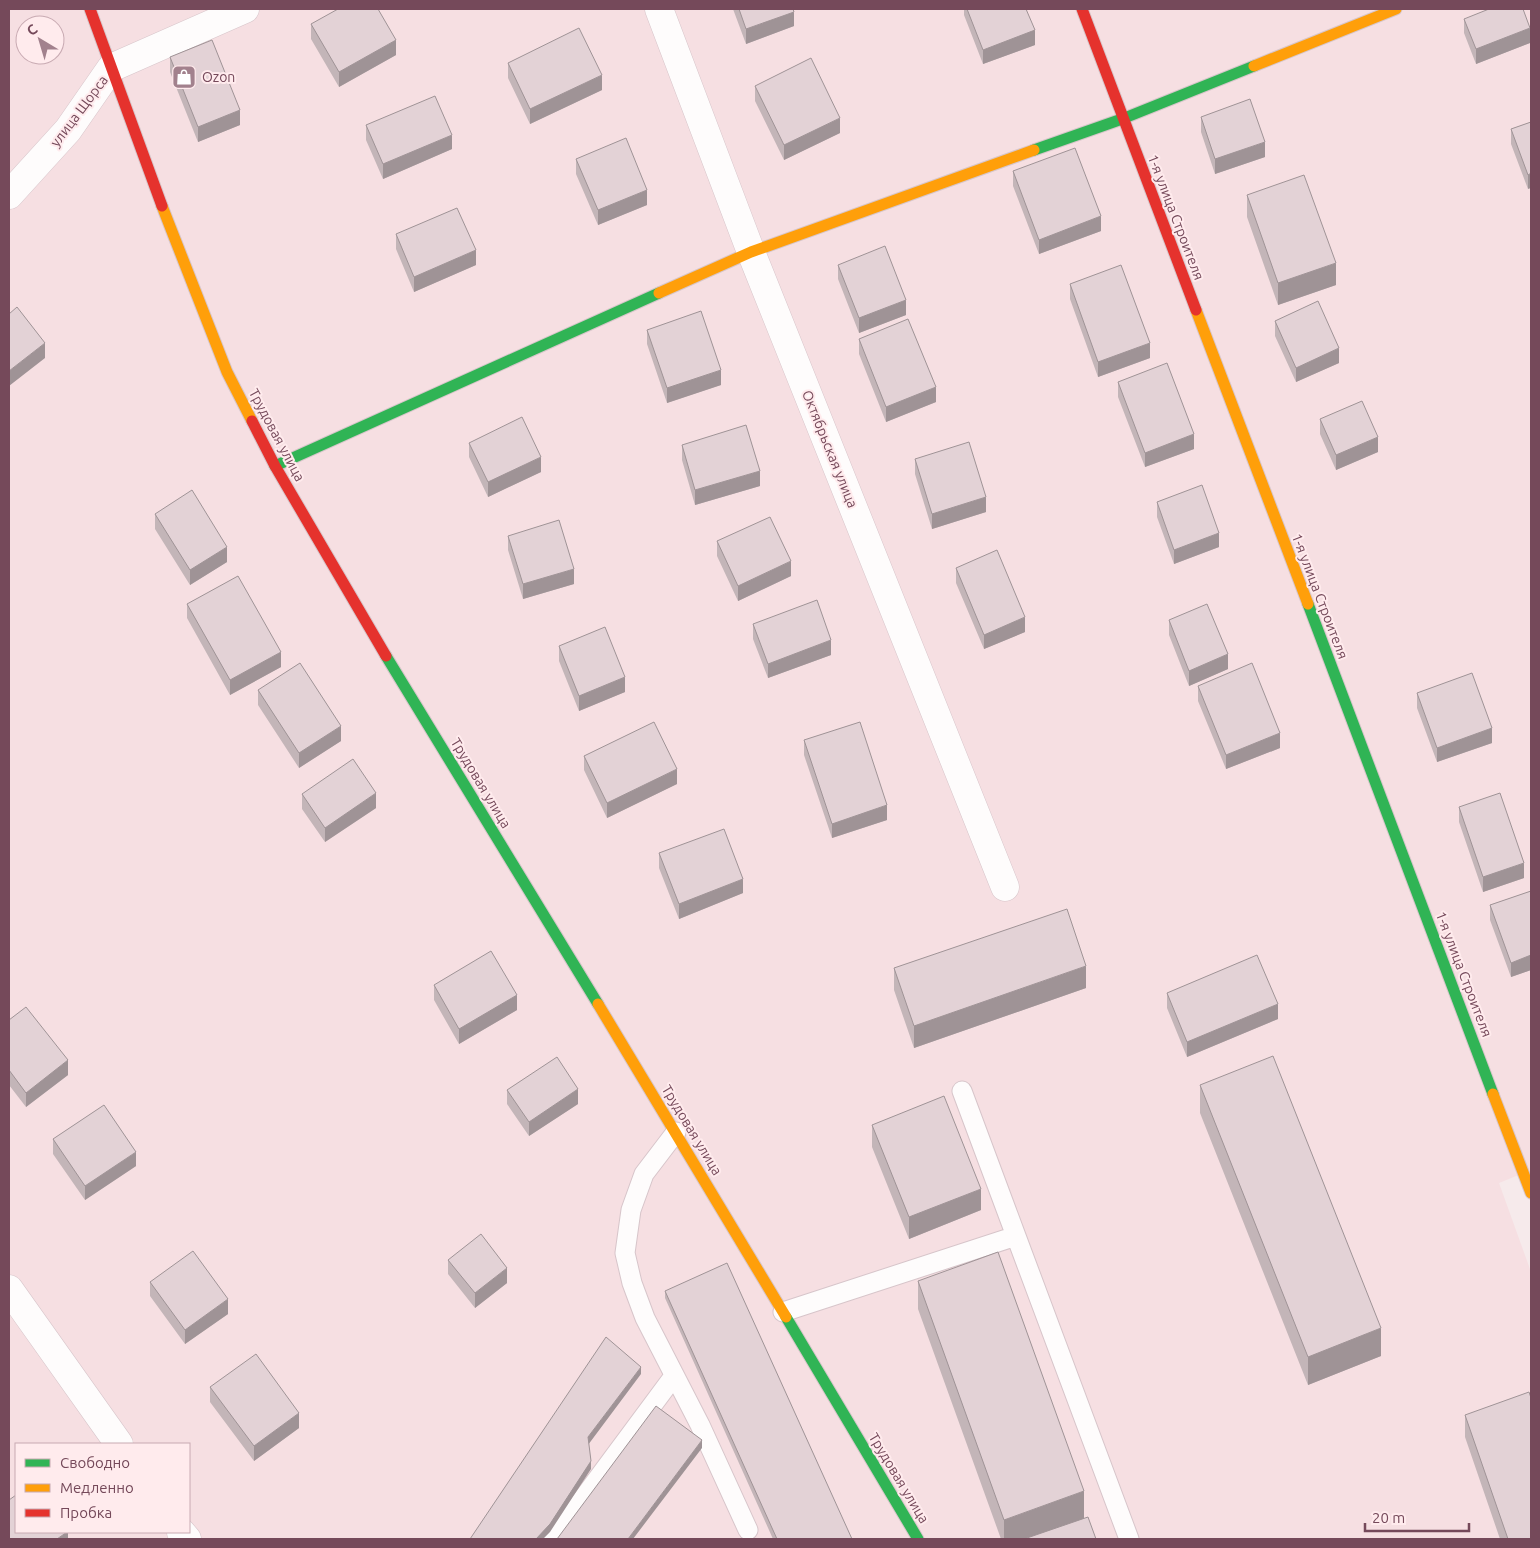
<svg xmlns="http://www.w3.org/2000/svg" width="1540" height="1548" viewBox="0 0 1540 1548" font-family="Ubuntu,sans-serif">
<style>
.residential{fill:#f6dfe2;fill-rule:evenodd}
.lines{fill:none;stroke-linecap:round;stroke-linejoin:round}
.lane-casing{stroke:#d7c5ca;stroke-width:21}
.street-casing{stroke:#d7c5ca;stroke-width:29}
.fast-casing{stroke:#d7c6ca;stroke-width:13}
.slow-casing{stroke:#d7c6ca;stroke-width:13}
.jam-casing{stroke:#d7c6ca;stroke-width:13}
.lane{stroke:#fefcfc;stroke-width:19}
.street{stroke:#fefcfc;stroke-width:28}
.fast{stroke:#30b455;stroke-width:11}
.slow{stroke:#ff9f0a;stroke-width:11}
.jam{stroke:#e5322d;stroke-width:11}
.wall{fill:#c3b5b8}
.shaded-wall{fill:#9f9396}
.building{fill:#e3d2d6;stroke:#9f9396}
.labels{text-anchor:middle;stroke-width:4;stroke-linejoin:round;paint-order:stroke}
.poi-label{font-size:14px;fill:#75495a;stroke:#ffebed;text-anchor:start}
.street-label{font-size:14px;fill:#75495a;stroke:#ffebed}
</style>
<rect width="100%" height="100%" fill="#f6eaeb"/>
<path class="residential" d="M 9,9 L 1531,9 L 1531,1170 L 1499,1183 L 1531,1272 L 1531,1539 L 9,1539 ZM 25,25 L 55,25 L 55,55 L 25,55 ZM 16,1444 L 189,1444 L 189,1532 L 16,1532 Z"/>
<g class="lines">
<g class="lane-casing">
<path id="lane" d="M 962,1091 L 1016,1236
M 676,1132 L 644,1174 L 631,1210 L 625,1253 L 632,1283 L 645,1318 L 700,1425 L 748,1530
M 783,1312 L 1016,1236 L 1129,1539
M 553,1539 L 674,1376"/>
</g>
<g class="street-casing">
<path id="street" d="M 659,9 L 751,252 L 1005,887
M 9,195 L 68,130 L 111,68 L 245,9
M 9,1289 L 119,1444
M 181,1532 L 187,1539"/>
</g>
<g class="fast-casing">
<path id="fast" d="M 1034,150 L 1122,119 L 1254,66
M 275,466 L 659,293
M 1308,604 L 1493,1094
M 386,656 L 598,1004
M 786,1317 L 918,1539"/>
</g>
<g class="slow-casing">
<path id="slow" d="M 1254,66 L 1396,9
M 162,206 L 227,372 L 252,421
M 659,293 L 751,252 L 1034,150
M 1196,310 L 1308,604
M 598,1004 L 786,1317
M 1493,1094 L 1531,1193"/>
</g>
<g class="jam-casing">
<path id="jam" d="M 90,9 L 162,206
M 1082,9 L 1196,310
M 252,421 L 275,466 L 386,656"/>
</g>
<use href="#lane" class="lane"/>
<use href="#street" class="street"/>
<use href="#fast" class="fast"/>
<use href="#slow" class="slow"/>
<use href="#jam" class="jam"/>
</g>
<path class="wall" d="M 733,9 L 793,9 L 794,26 L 746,44 Z
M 964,9 L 1026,9 L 1035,45 L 983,64 L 964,15 Z
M 1464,19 L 1530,43 L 1476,64 L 1464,33 Z
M 311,24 L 396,55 L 339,87 L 311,39 Z
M 170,57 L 240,125 L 198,142 L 170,72 Z
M 508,63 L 602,90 L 530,124 L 508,78 Z
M 755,86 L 840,133 L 784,160 L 755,101 Z
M 1201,117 L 1265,157 L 1215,174 L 1201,132 Z
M 1531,122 L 1528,189 L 1511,144 L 1511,129 Z
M 366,125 L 452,149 L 383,179 L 366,140 Z
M 576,159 L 647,205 L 598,225 L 576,174 Z
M 1013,171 L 1101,231 L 1039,254 L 1013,186 Z
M 1247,195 L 1336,285 L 1278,305 L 1247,217 Z
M 396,234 L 476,265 L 414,292 L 396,249 Z
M 838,265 L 906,315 L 859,333 L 838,279 Z
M 1070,284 L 1150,358 L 1098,377 L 1070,299 Z
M 1275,321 L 1339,363 L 1296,382 L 1275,336 Z
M 647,330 L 721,385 L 667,403 L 647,344 Z
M 859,339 L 936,402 L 886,422 L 859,354 Z
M 1118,382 L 1194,449 L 1145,467 L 1118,397 Z
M 1320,419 L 1378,452 L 1336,470 L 1320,434 Z
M 469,443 L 541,472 L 488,497 L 469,457 Z
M 682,445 L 760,486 L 695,505 L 682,460 Z
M 915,459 L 986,512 L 932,529 L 915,474 Z
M 1157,502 L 1219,547 L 1174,564 L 1157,517 Z
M 155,514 L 227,562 L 190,585 L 155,529 Z
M 508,536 L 574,584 L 523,599 L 508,550 Z
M 717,541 L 791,576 L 738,601 L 717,556 Z
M 956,568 L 1025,632 L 984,649 L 956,583 Z
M 187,604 L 281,667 L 230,695 L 187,618 Z
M 1169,620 L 1228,669 L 1189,686 L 1169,635 Z
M 753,624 L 831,655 L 768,678 L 753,639 Z
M 559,646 L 625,692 L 579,711 L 559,661 Z
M 1198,686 L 1280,748 L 1226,769 L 1198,701 Z
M 258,690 L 341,741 L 299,768 L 258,705 Z
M 1417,693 L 1492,743 L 1437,762 L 1417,708 Z
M 804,740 L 887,820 L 832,838 L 804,755 Z
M 584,756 L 677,784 L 607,818 L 584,770 Z
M 302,794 L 376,808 L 325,842 L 302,809 Z
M 1459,807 L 1524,878 L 1483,892 L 1459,822 Z
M 659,853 L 743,893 L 679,919 L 659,868 Z
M 1531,891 L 1531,970 L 1511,977 L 1490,920 L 1490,905 Z
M 894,968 L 1086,988 L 914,1048 L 894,990 Z
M 434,985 L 517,1010 L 459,1044 L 434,1000 Z
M 1167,993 L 1278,1019 L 1187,1057 L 1167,1008 Z
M 9,1020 L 68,1075 L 26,1107 L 9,1085 Z
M 1200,1085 L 1381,1356 L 1308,1385 L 1200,1113 Z
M 507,1090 L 578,1104 L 529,1136 L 507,1104 Z
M 872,1125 L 981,1210 L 909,1239 L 872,1147 Z
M 53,1139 L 136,1166 L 85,1200 L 53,1154 Z
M 448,1260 L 507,1283 L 475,1308 L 448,1274 Z
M 918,1281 L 1084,1518 L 1096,1539 L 1001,1539 L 918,1309 Z
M 150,1282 L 228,1314 L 185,1344 L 150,1296 Z
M 665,1291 L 852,1539 L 773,1539 L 665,1298 Z
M 210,1387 L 299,1428 L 254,1461 L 210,1402 Z
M 1465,1415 L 1531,1539 L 1500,1539 L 1465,1437 Z"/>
<path class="shaded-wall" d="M 794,12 L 794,26 L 746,44 L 746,29 Z
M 1530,28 L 1530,43 L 1476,64 L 1476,49 Z
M 1035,30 L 1035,45 L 983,64 L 983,50 Z
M 396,40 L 396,55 L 339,87 L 339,72 Z
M 602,75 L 602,90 L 530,124 L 530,109 Z
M 240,110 L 240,125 L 198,142 L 198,127 Z
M 840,118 L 840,133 L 784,160 L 784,145 Z
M 452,135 L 452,149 L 383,179 L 383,164 Z
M 1265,142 L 1265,157 L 1215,174 L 1215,159 Z
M 1531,173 L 1531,188 L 1528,189 L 1528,175 Z
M 647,190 L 647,205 L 598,225 L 598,210 Z
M 1101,216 L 1101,231 L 1039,254 L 1039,240 Z
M 476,250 L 476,265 L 414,292 L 414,277 Z
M 1336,263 L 1336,285 L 1278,305 L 1278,283 Z
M 906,300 L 906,315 L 859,333 L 859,318 Z
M 45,343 L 45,358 L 9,386 L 9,371 Z
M 1150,343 L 1150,358 L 1098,377 L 1098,362 Z
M 1339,348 L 1339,363 L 1296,382 L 1296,368 Z
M 721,370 L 721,385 L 667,403 L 667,388 Z
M 936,387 L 936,402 L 886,422 L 886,407 Z
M 1194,434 L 1194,449 L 1145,467 L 1145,453 Z
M 1378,437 L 1378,452 L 1336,470 L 1336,455 Z
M 541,457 L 541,472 L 488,497 L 488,482 Z
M 760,471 L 760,486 L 695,505 L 695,490 Z
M 986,497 L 986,512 L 932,529 L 932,514 Z
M 1219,533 L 1219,547 L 1174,564 L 1174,550 Z
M 227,547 L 227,562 L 190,585 L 190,570 Z
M 791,561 L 791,576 L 738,601 L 738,586 Z
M 574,569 L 574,584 L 523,599 L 523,584 Z
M 1025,617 L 1025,632 L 984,649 L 984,635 Z
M 831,640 L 831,655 L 768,678 L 768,664 Z
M 281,652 L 281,667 L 230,695 L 230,680 Z
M 1228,654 L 1228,669 L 1189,686 L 1189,671 Z
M 625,677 L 625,692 L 579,711 L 579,696 Z
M 341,726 L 341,741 L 299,768 L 299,753 Z
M 1492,728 L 1492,743 L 1437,762 L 1437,748 Z
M 1280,733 L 1280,748 L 1226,769 L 1226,755 Z
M 677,769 L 677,784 L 607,818 L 607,803 Z
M 376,793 L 376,808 L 325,842 L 325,828 Z
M 887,805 L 887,820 L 832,838 L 832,824 Z
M 1524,863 L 1524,878 L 1483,892 L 1483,877 Z
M 743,879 L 743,893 L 679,919 L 679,904 Z
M 1531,955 L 1531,970 L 1511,977 L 1511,963 Z
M 1086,966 L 1086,988 L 914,1048 L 914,1026 Z
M 517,995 L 517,1010 L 459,1044 L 459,1029 Z
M 1278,1004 L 1278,1019 L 1187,1057 L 1187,1042 Z
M 68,1060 L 68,1075 L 26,1107 L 26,1093 Z
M 578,1089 L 578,1104 L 529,1136 L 529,1122 Z
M 136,1152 L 136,1166 L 85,1200 L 85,1186 Z
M 981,1189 L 981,1210 L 909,1239 L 909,1217 Z
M 507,1268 L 507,1283 L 475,1308 L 475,1293 Z
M 228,1299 L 228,1314 L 185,1344 L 185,1330 Z
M 1381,1328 L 1381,1356 L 1308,1385 L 1308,1357 Z
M 641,1367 L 641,1374 L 588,1445 L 588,1437 Z
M 299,1413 L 299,1428 L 254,1461 L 254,1446 Z
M 702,1440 L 702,1448 L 633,1539 L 628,1539 Z
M 591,1461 L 591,1469 L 550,1532 L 543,1539 L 536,1539 Z
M 1084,1491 L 1084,1519 L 1029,1539 L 1004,1539 L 1004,1520 Z
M 67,1532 L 68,1532 L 68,1539 L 57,1539 Z"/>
<path class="building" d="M 338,9 L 378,9 L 396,40 L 339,72 L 311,24 Z
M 739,9 L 793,9 L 794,12 L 746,29 Z
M 967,9 L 1026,9 L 1035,30 L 983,50 Z
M 1489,9 L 1523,9 L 1530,28 L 1476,49 L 1464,19 Z
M 579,28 L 602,75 L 530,109 L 508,63 Z
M 212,40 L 240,110 L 198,127 L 170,57 Z
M 811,58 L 840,118 L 784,145 L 755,86 Z
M 435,96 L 452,135 L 383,164 L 366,125 Z
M 1250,99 L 1265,142 L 1215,159 L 1201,117 Z
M 1531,122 L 1531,173 L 1528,175 L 1511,129 Z
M 626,138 L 647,190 L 598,210 L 576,159 Z
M 1075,148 L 1101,216 L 1039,240 L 1013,171 Z
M 1304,175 L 1336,263 L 1278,283 L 1247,195 Z
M 457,208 L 476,250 L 414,277 L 396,234 Z
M 885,246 L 906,300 L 859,318 L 838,265 Z
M 1121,265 L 1150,343 L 1098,362 L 1070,284 Z
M 1318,301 L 1339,348 L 1296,368 L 1275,321 Z
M 17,307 L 45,343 L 9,371 L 9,314 Z
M 701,311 L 721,370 L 667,388 L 647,330 Z
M 908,319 L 936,387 L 886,407 L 859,339 Z
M 1167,363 L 1194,434 L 1145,453 L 1118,382 Z
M 1362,401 L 1378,437 L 1336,455 L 1320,419 Z
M 522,417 L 541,457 L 488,482 L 469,443 Z
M 746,425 L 760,471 L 695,490 L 682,445 Z
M 969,442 L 986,497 L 932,514 L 915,459 Z
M 1202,485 L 1219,533 L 1174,550 L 1157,502 Z
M 192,490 L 227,547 L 190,570 L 155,514 Z
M 770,517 L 791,561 L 738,586 L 717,541 Z
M 559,520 L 574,569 L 523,584 L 508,536 Z
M 997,550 L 1025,617 L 984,635 L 956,568 Z
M 238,576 L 281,652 L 230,680 L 187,604 Z
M 817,600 L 831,640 L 768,664 L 753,624 Z
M 1207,604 L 1228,654 L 1189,671 L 1169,620 Z
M 605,627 L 625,677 L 579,696 L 559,646 Z
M 300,663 L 341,726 L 299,753 L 258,690 Z
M 1252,663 L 1280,733 L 1226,755 L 1198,686 Z
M 1472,673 L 1492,728 L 1437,748 L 1417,693 Z
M 654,722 L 677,769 L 607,803 L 584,756 Z
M 860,722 L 887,805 L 832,824 L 804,740 Z
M 353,759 L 376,793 L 325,828 L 302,794 Z
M 1500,793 L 1524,863 L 1483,877 L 1459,807 Z
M 724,829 L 743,879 L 679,904 L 659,853 Z
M 1531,891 L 1531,955 L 1511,963 L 1490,905 Z
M 1067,909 L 1086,966 L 914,1026 L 894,968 Z
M 491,951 L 517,995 L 459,1029 L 434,985 Z
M 1257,955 L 1278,1004 L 1187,1042 L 1167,993 Z
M 26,1007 L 68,1060 L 26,1093 L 9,1070 L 9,1020 Z
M 1273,1056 L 1381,1328 L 1308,1357 L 1200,1085 Z
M 557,1057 L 578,1089 L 529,1122 L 507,1090 Z
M 944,1096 L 981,1189 L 909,1217 L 872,1125 Z
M 104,1105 L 136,1152 L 85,1186 L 53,1139 Z
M 481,1234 L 507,1268 L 475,1293 L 448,1260 Z
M 193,1251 L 228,1299 L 185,1330 L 150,1282 Z
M 998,1252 L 1084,1491 L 1004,1520 L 918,1281 Z
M 727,1263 L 852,1539 L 777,1539 L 665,1291 Z
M 606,1337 L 641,1367 L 588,1437 L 591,1461 L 550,1524 L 536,1539 L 470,1539 Z
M 256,1354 L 299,1413 L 254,1446 L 210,1387 Z
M 1529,1392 L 1531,1398 L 1531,1539 L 1508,1539 L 1465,1415 Z
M 656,1406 L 702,1440 L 628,1539 L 557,1539 Z
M 16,1495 L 16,1532 L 67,1532 L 57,1539 L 9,1539 L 9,1500 Z
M 1088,1517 L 1096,1539 L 1024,1539 Z"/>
<defs>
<g id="shop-square" transform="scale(1.25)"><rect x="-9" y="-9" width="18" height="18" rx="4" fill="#a2818d" stroke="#ffebed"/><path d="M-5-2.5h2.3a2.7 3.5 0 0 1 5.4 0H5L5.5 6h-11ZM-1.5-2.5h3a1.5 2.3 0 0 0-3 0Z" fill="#fff"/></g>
</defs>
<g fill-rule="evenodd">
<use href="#shop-square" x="184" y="77"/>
</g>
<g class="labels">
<g class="poi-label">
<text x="202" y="82">Ozon</text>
</g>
<g class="street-label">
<text transform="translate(79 111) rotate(-53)" y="5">улица Щорса</text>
<text transform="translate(1176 217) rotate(69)" y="5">1-я улица Строителя</text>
<text transform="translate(277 435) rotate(62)" y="5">Трудовая улица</text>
<text transform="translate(830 449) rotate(68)" y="5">Октябрьская улица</text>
<text transform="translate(1320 596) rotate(69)" y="5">1-я улица Строителя</text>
<text transform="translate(481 783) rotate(59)" y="5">Трудовая улица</text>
<text transform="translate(1464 974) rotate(69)" y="5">1-я улица Строителя</text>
<text transform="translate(692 1130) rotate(59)" y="5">Трудовая улица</text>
<text transform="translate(899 1478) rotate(59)" y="5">Трудовая улица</text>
</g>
</g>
<rect width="1540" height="1548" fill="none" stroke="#75495a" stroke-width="20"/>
<rect x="15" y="1443" width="175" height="90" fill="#ffebed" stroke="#c8aab2"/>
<rect x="25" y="1459" width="25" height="8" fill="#30b455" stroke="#c8aab2"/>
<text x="60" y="1468" font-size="15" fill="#75495a">Свободно</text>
<rect x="25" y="1484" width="25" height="8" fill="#ff9f0a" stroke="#c8aab2"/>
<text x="60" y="1493" font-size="15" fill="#75495a">Медленно</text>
<rect x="25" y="1509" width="25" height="8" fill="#e5322d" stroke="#c8aab2"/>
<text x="60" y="1518" font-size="15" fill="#75495a">Пробка</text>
<g transform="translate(40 40) rotate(322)"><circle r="24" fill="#ffebed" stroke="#c8aab2"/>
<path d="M0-4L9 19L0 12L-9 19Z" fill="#a2818d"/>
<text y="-8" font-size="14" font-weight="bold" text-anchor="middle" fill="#75495a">С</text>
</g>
<path d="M1365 1523v8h104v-8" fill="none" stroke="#75495a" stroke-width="2.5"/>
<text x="1372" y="1523" font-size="15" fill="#75495a" stroke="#ffebed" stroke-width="4" paint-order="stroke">20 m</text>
</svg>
